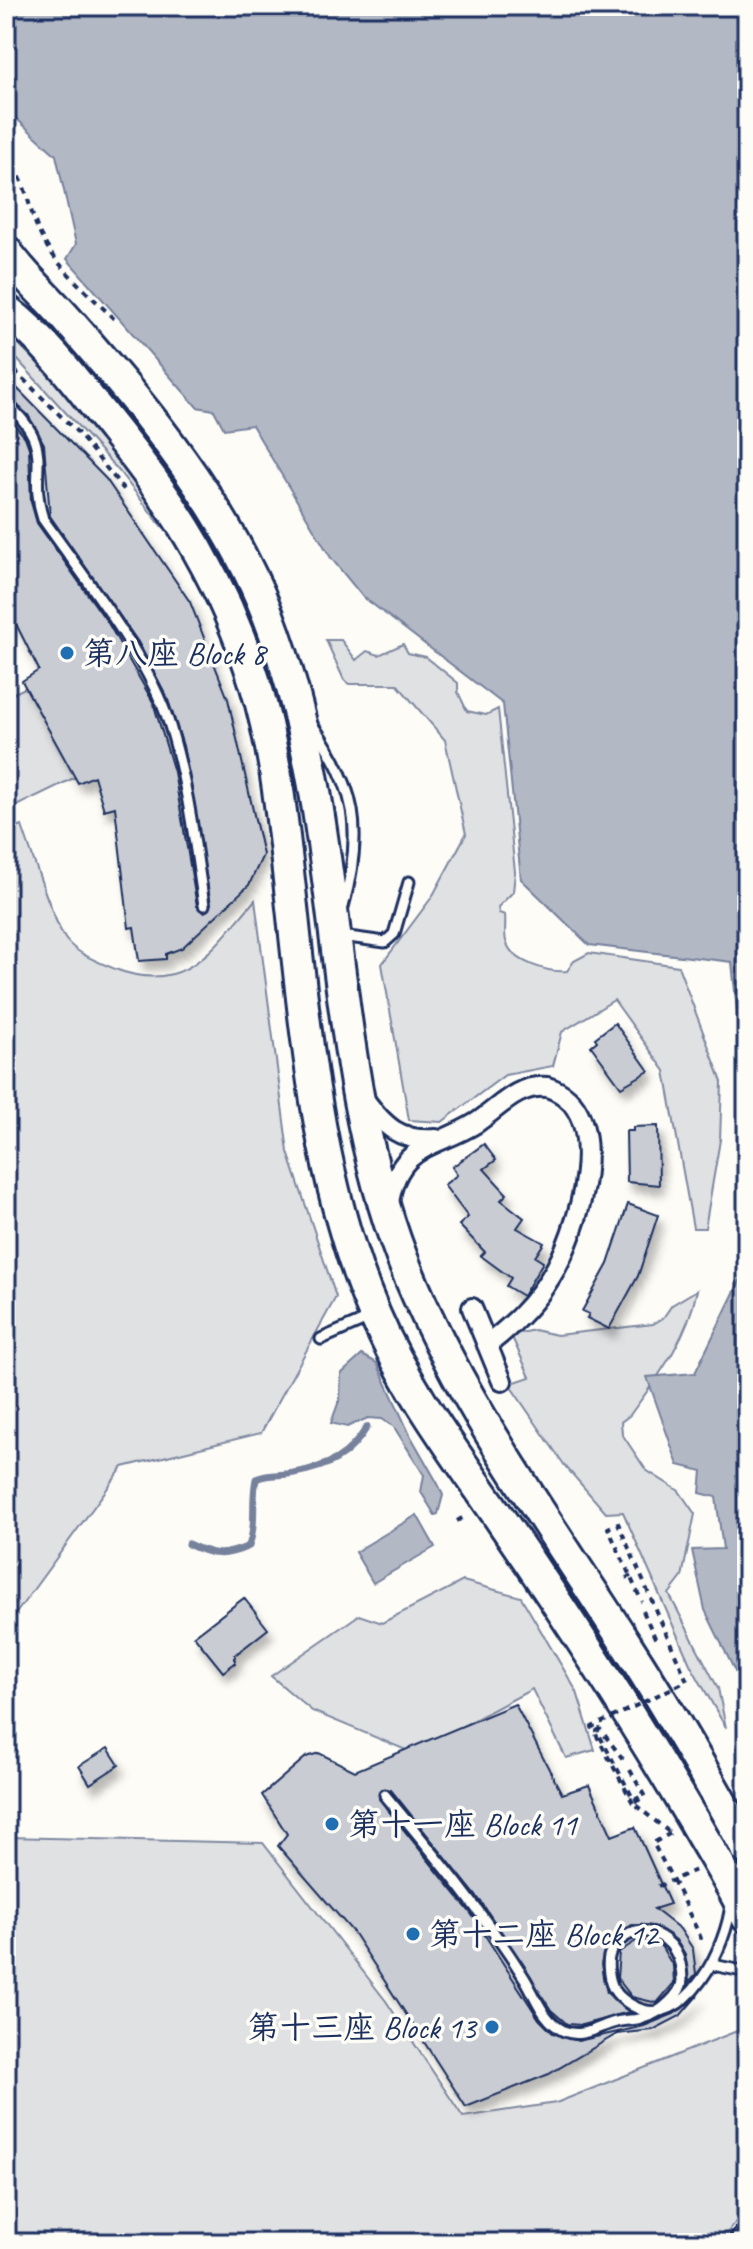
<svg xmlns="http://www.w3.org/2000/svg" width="753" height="2249" viewBox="0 0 753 2249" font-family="Caveat,'LXGW WenKai TC',sans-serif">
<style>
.green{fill:#e0e1e3;stroke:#7e88a0;stroke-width:2}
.water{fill:#b3b8c5;stroke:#76819c;stroke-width:2}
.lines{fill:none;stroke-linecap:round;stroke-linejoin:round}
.stream{stroke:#76819c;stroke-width:7}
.building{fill:#c9ccd3;stroke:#1b2f5e;stroke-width:2;filter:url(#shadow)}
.lane-casing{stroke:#1b2f5e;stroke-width:15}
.street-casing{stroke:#1b2f5e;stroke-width:24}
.primary-casing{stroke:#1b2f5e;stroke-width:36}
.path{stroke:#1b2f5e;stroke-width:4;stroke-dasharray:6 6;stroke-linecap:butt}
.lane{stroke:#fdfcf7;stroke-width:9}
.street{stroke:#fdfcf7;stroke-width:18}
.primary{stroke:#fdfcf7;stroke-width:30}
.path-bridge{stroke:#1b2f5e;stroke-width:4;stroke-dasharray:6 6;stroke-linecap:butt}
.poi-dot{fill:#1f6fb2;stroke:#fdfcf7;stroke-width:3}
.labels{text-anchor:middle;stroke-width:7;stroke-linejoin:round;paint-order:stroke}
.poi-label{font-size:32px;fill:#1b2f5e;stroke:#fdfcf7;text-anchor:start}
</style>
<defs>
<filter id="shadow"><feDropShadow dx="5" dy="9" stdDeviation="4" flood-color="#0004"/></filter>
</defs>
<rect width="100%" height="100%" fill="#fdfcf7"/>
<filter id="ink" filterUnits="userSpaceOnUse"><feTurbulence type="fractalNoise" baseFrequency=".0125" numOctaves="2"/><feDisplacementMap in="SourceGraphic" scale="16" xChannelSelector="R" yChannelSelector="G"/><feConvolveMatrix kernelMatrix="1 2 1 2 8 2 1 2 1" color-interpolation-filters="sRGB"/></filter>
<g filter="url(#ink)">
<path class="green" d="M 6,330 L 65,392 L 159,510 L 162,527 L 118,470 L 6,347 Z
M 326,640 L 341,640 L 356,660 L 367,651 L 379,655 L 403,644 L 408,653 L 426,657 L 458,683 L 458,692 L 467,711 L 486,715 L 498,709 L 515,872 L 513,892 L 498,907 L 499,913 L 505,915 C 506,923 504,933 506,941 C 511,962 549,973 567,971 L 574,961 L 589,953 L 678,966 L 722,1082 L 720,1140 L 705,1228 L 693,1228 L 665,1071 L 614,1000 L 562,1032 L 553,1066 L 505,1075 L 442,1122 L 409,1120 L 382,964 L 432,897 L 466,834 L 445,740 L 397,684 L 349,684 L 344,680 Z
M 33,684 L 78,776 L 6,811 L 6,697 Z
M 22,826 C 30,848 55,928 67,941 C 77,954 101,963 115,969 C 186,996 213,948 255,900 L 288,1152 L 336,1297 L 261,1433 L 123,1467 L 6,1627 L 6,832 Z
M 697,1290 C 687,1340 659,1375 630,1415 L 621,1422 L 622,1434 L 646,1470 L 679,1491 L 695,1514 L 682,1577 L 669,1594 L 718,1688 L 726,1728 L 690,1664 L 623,1512 L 606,1513 L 565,1466 L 509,1384 L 530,1377 L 511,1335 L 534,1330 L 557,1335 L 653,1324 L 663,1318 L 672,1305 Z
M 463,1581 L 521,1597 L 577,1692 L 595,1750 L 566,1758 L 532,1689 L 413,1753 L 312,1711 L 271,1676 L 359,1615 L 382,1623 Z
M 6,1837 L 263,1843 L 386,2001 L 463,2117 L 556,2103 L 747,2027 L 747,2208 L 727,2233 L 725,2243 L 6,2243 Z"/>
<path class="water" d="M 6,6 L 747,6 L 747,1110 L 732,962 L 589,945 L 521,879 L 503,704 L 362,596 L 331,558 L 252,425 L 224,429 L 214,410 L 197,407 L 67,259 L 76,244 L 56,155 L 6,109 Z
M 747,1266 L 747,1696 L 705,1610 L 692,1550 L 723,1549 L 716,1497 L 700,1493 L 702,1471 L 678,1465 L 647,1377 L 695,1373 Z
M 362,1355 L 377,1363 L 410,1435 L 438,1484 L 443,1495 L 438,1514 L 435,1515 L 421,1492 L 424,1475 L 394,1427 L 382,1419 L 368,1418 L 347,1427 L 331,1423 L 340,1398 L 341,1374 Z
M 417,1515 L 435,1547 L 373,1583 L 355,1552 Z"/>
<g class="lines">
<path class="stream" d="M 188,1544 C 213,1556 224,1557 249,1546 C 257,1523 251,1503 256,1479 C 268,1473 281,1476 294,1473 C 328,1467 349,1457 367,1427"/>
</g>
<path class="building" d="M 6,377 L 106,479 L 190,602 L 228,699 L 263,855 L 249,885 L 182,948 L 166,954 L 166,959 L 139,961 L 134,927 L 129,928 L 115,807 L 104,810 L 94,776 L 78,783 L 22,681 L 39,670 L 6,604 L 6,414 L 25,437 L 29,448 L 31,502 L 37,523 L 108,623 L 153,702 L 174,772 L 197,906 L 204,912 L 211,904 L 183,746 L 167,697 L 138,642 L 50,516 L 44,444 L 28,415 L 6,396 Z
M 615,1023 L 649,1071 L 621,1087 L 591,1046 L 597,1041 L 595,1038 Z
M 658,1126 L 659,1185 L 627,1182 L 626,1131 L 633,1131 L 633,1127 Z
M 484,1144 L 496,1160 L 484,1169 L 507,1194 L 501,1200 L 524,1218 L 517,1228 L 544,1243 L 535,1257 L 543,1262 L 523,1296 L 506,1286 L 511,1278 L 481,1256 L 485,1252 L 459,1225 L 468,1217 L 444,1185 L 457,1175 L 452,1167 Z
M 628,1204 L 658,1215 L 638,1276 L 609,1329 L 587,1318 L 589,1314 L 582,1311 L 608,1264 Z
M 244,1598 L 268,1629 L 235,1655 L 235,1663 L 223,1672 L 194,1636 Z
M 515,1704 L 562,1794 L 589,1785 L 612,1836 L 635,1827 L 670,1904 L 654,1909 L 680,1929 L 693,1949 L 696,1974 L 689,1982 L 685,1955 L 676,1940 L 654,1926 L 632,1925 L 609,1940 L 601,1964 L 607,1993 L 629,2012 L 582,2025 L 567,2024 L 551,2010 L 482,1903 L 391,1790 L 381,1789 L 379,1799 L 470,1912 L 539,2019 L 553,2033 L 578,2041 L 644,2026 L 674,2014 L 698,1995 L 680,2016 L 653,2030 L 617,2034 L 549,2074 L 466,2107 L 353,1932 L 278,1846 L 287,1834 L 262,1795 L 306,1757 L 319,1753 L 355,1771 Z
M 108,1748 L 119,1765 L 90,1784 L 79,1766 Z
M 639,1939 L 661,1946 L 673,1966 L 674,1983 L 657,2003 L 632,1997 L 617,1978 L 619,1952 Z"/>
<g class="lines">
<g class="lane-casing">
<path id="lane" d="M 6,403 C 59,450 26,467 43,519 C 85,579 148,656 170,726 C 188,784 195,846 204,905
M 311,723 C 357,787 364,831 343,907
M 341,936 L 385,942 L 394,934 L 409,882
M 321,1339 L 372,1317
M 385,1795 C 434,1854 484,1913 525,1979 C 536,1997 543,2021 564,2031 C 582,2039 599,2026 616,2022 C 626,2019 637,2021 646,2017 C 660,2013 682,1994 682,1980 C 682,1959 673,1939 652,1933 C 639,1929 628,1933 619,1941 C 608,1951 607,1960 609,1974 C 611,1990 619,1998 633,2006 C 686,2035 728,1943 731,1903
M 713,1965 L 747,1972
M 732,2243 L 747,2224"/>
</g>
<g class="street-casing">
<path id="street" d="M 364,1099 C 384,1126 400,1142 436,1139
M 389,1203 C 398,1143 436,1148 476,1123 C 499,1108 517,1084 547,1087 C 618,1108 578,1235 550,1278 C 534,1305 512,1326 487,1345
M 472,1308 L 502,1381"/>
</g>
<g class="primary-casing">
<path id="primary" d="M 6,251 C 25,278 51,300 72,325 C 148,411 226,507 268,615 C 349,824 322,1050 402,1258 C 457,1399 547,1520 628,1647 C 670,1712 709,1780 747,1849
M 6,310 C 49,343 81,389 115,431 C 180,512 224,584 255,683 C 276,750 282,820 290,889 C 306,1033 317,1181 375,1315 C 407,1390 458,1457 503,1523 C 570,1621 634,1720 694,1822 C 712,1854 732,1884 747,1917"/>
</g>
<path class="path" d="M 6,157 C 28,179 27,209 41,236 C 57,268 91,295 115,320
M 6,362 L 77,432 L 126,492
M 457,1521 L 466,1516
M 626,1578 L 631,1576
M 643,1611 L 656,1640
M 623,1759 L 600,1729 L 597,1731 L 634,1800 L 642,1796
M 630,1770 L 645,1797 L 633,1803 L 669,1832
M 695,1870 L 673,1880 L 701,1938 L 706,1935
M 658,1886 L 673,1880 L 653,1843 L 673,1832"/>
<use href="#lane" class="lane"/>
<use href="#street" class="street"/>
<use href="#primary" class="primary"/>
<path class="path-bridge" d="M 633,1803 L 592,1727 L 687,1681 L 618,1523 L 608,1528 L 642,1602"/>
</g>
</g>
<g class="poi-dot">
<circle cx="67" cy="653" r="8"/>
<circle cx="332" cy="1824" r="8"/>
<circle cx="413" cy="1934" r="8"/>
<circle cx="492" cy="2027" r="8"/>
</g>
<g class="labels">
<g class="poi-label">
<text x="83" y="664">第八座 Block 8</text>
<text x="348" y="1835">第十一座 Block 11</text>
<text x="429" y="1945">第十二座 Block 12</text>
<text x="476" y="2038" text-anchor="end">第十三座 Block 13</text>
</g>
</g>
<rect width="753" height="2249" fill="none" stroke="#fdfcf7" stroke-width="32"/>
<rect x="16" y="16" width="721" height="2217" fill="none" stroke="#1b2f5e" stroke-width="3" filter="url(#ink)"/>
</svg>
